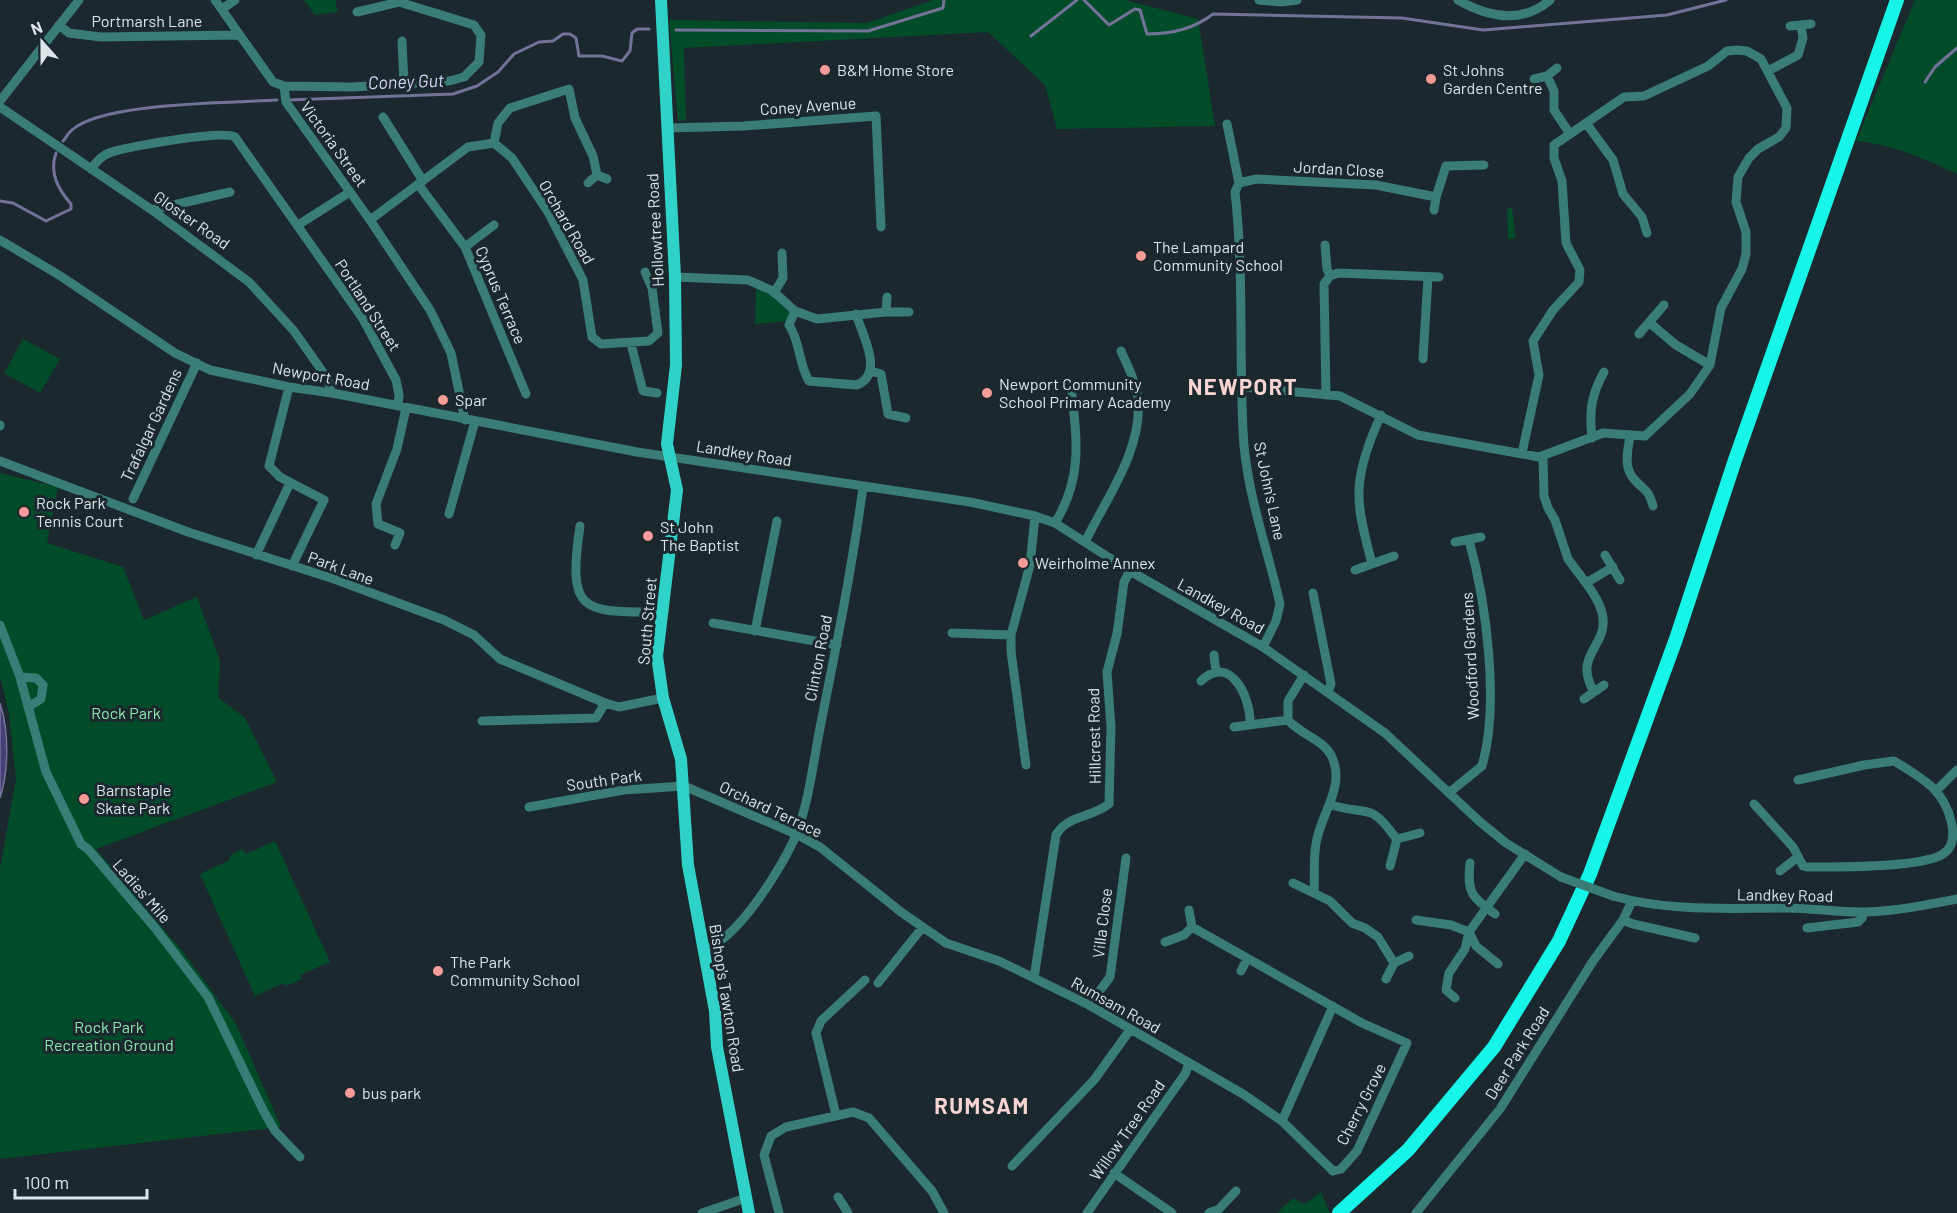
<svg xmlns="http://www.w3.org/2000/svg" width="1957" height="1213" viewBox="0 0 1957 1213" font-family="Barlow,sans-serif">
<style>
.green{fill:#034c2a}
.water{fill:#454177;stroke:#737299;stroke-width:1.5}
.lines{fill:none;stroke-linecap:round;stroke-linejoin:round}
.stream{stroke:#737299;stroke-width:3}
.minor{stroke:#3a7c76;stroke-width:9}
.major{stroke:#30d2c8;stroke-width:12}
.highway{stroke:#17f4e8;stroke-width:14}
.minor-bridge{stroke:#3a7c76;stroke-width:9}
.poi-dot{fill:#f59b98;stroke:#1b282d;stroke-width:2}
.labels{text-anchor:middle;stroke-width:6;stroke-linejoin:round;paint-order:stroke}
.street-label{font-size:16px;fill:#dde5e8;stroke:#1b282d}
.poi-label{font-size:16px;fill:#dde5e8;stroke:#1b282d;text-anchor:start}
.park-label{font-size:16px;fill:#89e6ad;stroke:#1b282d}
.water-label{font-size:18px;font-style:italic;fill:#d6d6f9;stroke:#1b282d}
.district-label{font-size:22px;font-weight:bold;letter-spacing:1.5px;fill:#f8d5d3;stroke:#1b282d}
</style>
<rect width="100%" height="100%" fill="#1b282d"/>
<path class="green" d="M 304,0 L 335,0 L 338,12 L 315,15 Z
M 933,0 L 1125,0 L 1198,19 L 1215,126 L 1057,129 L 1045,85 L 988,32 L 684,48 L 686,120 L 678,121 L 669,20 L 867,23 Z
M 1915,0 L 1957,0 L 1957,174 C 1923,158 1894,145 1856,141 Z
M 1512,208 L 1516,238 L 1508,239 L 1507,209 Z
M 756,289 L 771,295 L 789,312 L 788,321 L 755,324 Z
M 23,339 L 60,359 L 40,393 L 4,373 Z
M 0,473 L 58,487 L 47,543 L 123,567 L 144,620 L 197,597 L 220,661 L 218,697 L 245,718 L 277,782 L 96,849 L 184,953 L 236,1024 L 281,1127 L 0,1159 L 0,869 L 16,779 L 9,714 L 0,676 Z
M 275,841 L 330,962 L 300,975 L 302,979 L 286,986 L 284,983 L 255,996 L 200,874 L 230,860 L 229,856 L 243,849 L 246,854 Z
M 1321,1192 L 1330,1213 L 1277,1213 L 1293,1198 L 1304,1204 Z"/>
<path class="water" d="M 0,703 C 9,731 9,770 0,798 Z"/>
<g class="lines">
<path class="stream" d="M 1084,0 L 1109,25 L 1135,9 L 1140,10 L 1147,34 C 1172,34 1194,29 1213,14 L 1402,18 L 1483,30 L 1667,15 L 1726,0
M 676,30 L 868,31 L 943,8 L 944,0
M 1031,36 L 1077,0
M 1925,82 L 1935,67 L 1957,48
M 288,100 L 453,94 L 477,86 L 498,72 L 514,54 L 539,42 L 553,41 L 563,34 L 570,34 L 576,38 L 579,56 L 602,56 L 622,61 L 630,51 L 632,33 L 637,29 L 649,29
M 63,141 C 66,138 68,133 72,130 C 102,102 233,103 277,100
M 0,201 L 13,203 L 46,221 L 71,209 L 71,204 C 58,189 49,173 56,153"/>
<path class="minor" d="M 215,0 L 273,82 L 284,86 L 286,102 L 370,220 L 430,310 L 451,353 L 465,420
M 1259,0 L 1281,2 L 1297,0
M 1458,0 C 1488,17 1521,25 1550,0
M 222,9 L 235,0
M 59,25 L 69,33 L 101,37 L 238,35
M 1790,26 L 1811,24
M 402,41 L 404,83
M 1768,71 L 1798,55 L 1803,38 L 1801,25
M 1547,76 L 1554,91 L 1554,110 L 1570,134
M 1534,79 L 1547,76 L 1557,68
M 284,86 L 353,87 L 449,81 L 464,77 L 479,62 L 481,35 L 474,25 L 399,2 L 357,12
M 0,101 L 79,0
M 0,107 L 152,210 L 249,282 L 294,331 L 327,378 L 332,393
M 383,117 L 423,181
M 1586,123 L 1613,160 L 1623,194 L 1642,217 L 1647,233
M 1227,124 L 1239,183 L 1235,192 C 1244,272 1239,350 1243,430 C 1245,489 1267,546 1280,604 L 1276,621 L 1263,647
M 668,128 L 744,126 L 876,116 L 881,227
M 494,143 L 498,123 L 510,108 L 569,89 L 575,118 L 593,156 L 597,175
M 91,169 C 96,162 101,156 109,153 C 126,147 221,130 235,137 L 363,319 L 396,380 L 399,395 L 398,406
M 588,183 L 597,175 L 607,179
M 1239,183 L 1256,179 L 1376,185 L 1436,197 L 1446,166 L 1484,165
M 418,184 L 465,247 L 526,394
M 152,210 L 230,192
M 1434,210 L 1436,197
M 370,220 L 468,147 L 494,143 L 512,158 L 548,212 L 583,280 L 592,337 L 601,344 L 649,341 L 658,333 L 652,288 L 645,272
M 298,225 L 350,192
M 0,240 L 59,275 L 175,353 L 210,370 L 289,387 L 332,393 L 637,452 L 970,502 L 1035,516 L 1055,523 L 1130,571 L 1263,647 L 1385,733 L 1479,821 L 1506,843 L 1561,877
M 1325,245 L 1327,269 L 1330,276 L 1324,284 L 1326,395
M 465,247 L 494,225
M 1330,276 L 1338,273 L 1439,277
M 675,277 L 748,280 L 773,291 L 795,311 L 817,319 L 886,312 L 887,297
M 774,293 L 783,278 L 782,253
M 795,311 L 789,325 C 801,343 798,363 809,381 L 857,385 C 885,374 862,334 856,314
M 886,312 L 909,312
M 1651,324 L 1676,345 L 1710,365
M 1639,334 L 1664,305
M 631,344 L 643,391 L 657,393
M 1423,359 L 1428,277
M 871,371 L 881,374 L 888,414 L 906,418
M 289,387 L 269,466 L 280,477 L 324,500 L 292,566
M 1243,387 L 1340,396 L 1418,435 L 1539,457 L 1603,433 L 1645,436 L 1690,394 L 1710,365 L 1721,308 L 1742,269 L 1746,254 L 1746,232 L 1736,202 L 1738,177 L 1749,158 L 1758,149 L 1779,137 L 1786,128 L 1787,108 L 1761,59 L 1747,51 L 1736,50 L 1727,51 L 1708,66 L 1644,96 L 1624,97 L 1554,145 L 1554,158 L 1562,181 L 1566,243 L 1580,270 L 1579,282 L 1553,310 L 1533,341 L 1539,375 L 1522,453
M 0,425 L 0,426
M 1630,436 C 1628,450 1623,467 1634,479 C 1645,492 1648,488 1653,506
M 1592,438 C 1589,412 1591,395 1604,372
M 1543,457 L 1544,496 L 1548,508 L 1555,520 L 1568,559 L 1586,583
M 0,461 L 188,532 L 334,579 L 444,620 L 474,635 L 500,659 L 605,703 L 619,707 L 663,698
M 133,499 L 197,363
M 449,514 L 475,421
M 1055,523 C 1083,478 1077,439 1071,387
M 580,526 C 567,615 582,612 664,612
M 1085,542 C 1106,499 1143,449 1138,399 C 1136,383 1128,366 1121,351
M 1455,542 L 1481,537
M 395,545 L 400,533 L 378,524 L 376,504 L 397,449 L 406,408
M 256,555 L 290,483
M 1605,555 L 1620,580
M 1372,564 C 1367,543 1359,518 1359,496 C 1358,469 1370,439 1381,415
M 1355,570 L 1394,556
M 1313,593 L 1331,684 L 1328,692
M 713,623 L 837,645
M 0,625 L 20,677 L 46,772 L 81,844 L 88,849 L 156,929 L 208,997 L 263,1110 L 275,1131 L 300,1157
M 755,631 L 777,521
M 952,633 L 1011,635
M 1214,655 L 1216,672
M 1304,675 L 1288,701 L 1288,720 C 1300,734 1322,739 1331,755 C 1347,786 1320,814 1316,844 C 1313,860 1315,876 1314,891
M 20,677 L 36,678 L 43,685 L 41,699 L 28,707
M 1201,681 C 1230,653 1251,697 1250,724
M 1594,692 C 1566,644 1633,645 1586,583 L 1613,567
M 1584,699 L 1604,685
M 482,721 L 596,718 L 605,703
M 1234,727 L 1288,720
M 1026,765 L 1011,651 L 1011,635 L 1030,565 L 1035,516
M 1937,790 L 1957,770
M 1450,792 L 1482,766 C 1500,703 1486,602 1469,540
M 1330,804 C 1345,811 1365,809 1373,814 C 1383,819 1390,831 1397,839 L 1390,866
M 1754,804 L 1793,847 L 1803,866 L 1807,867 C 1835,867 1922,868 1943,854 C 1954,847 1954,833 1951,821 C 1944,789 1920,777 1894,761 L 1864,765 L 1798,780
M 529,807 L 624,790 L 684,786 L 796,834 L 820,847 L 901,912 L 946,943 L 999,961 L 1089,1005 L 1243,1094 L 1282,1121 L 1333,1171 L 1341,1169 L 1357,1151 L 1407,1043 L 1362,1023 L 1192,927 L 1184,935 L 1165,942
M 1397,839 L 1420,833
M 1470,863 C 1467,893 1471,896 1495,914
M 1780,871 L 1798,857
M 1293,883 L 1330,901 L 1352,923 L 1365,928 L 1378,937 L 1394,963 L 1386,979
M 1613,896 C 1671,912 1729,908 1787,908 C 1814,908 1840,913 1866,912 C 1897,911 1927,905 1957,899
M 1189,910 L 1192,927
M 1416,920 L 1451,925 L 1469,932 L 1476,946 L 1498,964
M 1623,920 L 1633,924 L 1695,938
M 1807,928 L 1858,922 L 1862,918 L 1864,912
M 704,949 C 737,941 783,866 796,835 C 809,802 813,763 820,728 C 836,648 852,568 863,487
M 1394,963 L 1409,956
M 1241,971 L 1247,959
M 1034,978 L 1056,835 C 1067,815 1091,818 1109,804 L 1111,727 L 1107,672 L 1117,634 L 1124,582 L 1130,571
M 878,983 L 922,928
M 1455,998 L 1446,990 L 1449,973 L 1465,949 L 1469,932 L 1525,854
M 1089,1005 L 1110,977 L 1126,858
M 836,1115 L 816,1033 L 821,1021 L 865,980
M 1282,1121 L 1333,1006
M 1012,1166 L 1094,1080 L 1130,1030
M 1114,1173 L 1172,1213
M 838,1197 L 848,1213
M 702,1213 L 746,1198
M 779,1213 L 764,1155 L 771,1136 L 786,1127 L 853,1112 L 869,1118 L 932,1191 L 944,1213
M 1087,1213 L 1185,1074 L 1189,1064
M 1209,1213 L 1219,1209 L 1236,1191
M 1416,1213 L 1500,1109 L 1593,961 L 1623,920 L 1632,901"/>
<path class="major" d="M 661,0 L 675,277 L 676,365 L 667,444 L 677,490 L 657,656 L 663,698 L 681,759 L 688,865 L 715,1011 L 717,1047 L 749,1213"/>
<path class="highway" d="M 1339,1213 L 1408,1150 L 1494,1047 L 1559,941 L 1590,874 L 1676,639 L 1735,460 L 1897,0"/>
<path class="minor-bridge" d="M 1561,877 L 1613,896"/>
</g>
<g class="poi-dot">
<circle cx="825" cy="70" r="6"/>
<circle cx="1431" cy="79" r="6"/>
<circle cx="1141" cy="256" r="6"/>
<circle cx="987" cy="393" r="6"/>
<circle cx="443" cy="400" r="6"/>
<circle cx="24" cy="512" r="6"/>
<circle cx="648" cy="536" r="6"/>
<circle cx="1023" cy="563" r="6"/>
<circle cx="84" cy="799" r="6"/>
<circle cx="438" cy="971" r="6"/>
<circle cx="350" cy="1093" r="6"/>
</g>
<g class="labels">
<g class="street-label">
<text x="147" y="27">Portmarsh Lane</text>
<text transform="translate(808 106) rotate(-4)" y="6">Coney Avenue</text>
<text transform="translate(334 144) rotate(54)" y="6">Victoria Street</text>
<text transform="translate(1339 169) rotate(3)" y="6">Jordan Close</text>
<text transform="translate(192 220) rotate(35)" y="6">Gloster Road</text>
<text transform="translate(567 222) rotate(60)" y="6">Orchard Road</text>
<text transform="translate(655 230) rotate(-93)" y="6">Hollowtree Road</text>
<text transform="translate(501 295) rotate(67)" y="6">Cyprus Terrace</text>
<text transform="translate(368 305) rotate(57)" y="6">Portland Street</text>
<text transform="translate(321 376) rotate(10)" y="6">Newport Road</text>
<text transform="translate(151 425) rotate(-65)" y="6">Trafalgar Gardens</text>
<text transform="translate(744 453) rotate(9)" y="6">Landkey Road</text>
<text transform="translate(1270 491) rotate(78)" y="6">St John's Lane</text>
<text transform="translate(341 568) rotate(20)" y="6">Park Lane</text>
<text transform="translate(1221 606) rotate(29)" y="6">Landkey Road</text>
<text transform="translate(647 621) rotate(-85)" y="6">South Street</text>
<text transform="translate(1470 656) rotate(-93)" y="6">Woodford Gardens</text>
<text transform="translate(818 658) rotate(-79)" y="6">Clinton Road</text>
<text transform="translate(1094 736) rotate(-91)" y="6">Hillcrest Road</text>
<text transform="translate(604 780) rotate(-8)" y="6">South Park</text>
<text transform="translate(771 809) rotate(25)" y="6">Orchard Terrace</text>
<text transform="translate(142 891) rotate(49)" y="6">Ladies' Mile</text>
<text transform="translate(1785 895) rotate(1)" y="6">Landkey Road</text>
<text transform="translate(1102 923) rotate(-83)" y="6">Villa Close</text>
<text transform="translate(727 998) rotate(81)" y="6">Bishop's Tawton Road</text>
<text transform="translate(1116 1005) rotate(29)" y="6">Rumsam Road</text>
<text transform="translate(1517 1053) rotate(-58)" y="6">Deer Park Road</text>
<text transform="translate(1361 1104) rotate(-63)" y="6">Cherry Grove</text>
<text transform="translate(1127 1130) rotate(-55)" y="6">Willow Tree Road</text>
</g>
<g class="poi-label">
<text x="837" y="76">B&amp;M Home Store</text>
<text x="1443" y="76">St Johns<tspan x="1443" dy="18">Garden Centre</tspan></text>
<text x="1153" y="253">The Lampard<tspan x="1153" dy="18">Community School</tspan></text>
<text x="999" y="390">Newport Community<tspan x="999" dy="18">School Primary Academy</tspan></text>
<text x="455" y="406">Spar</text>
<text x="36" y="509">Rock Park<tspan x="36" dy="18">Tennis Court</tspan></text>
<text x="660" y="533">St John<tspan x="660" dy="18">The Baptist</tspan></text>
<text x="1035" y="569">Weirholme Annex</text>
<text x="96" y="796">Barnstaple<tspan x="96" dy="18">Skate Park</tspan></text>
<text x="450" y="968">The Park<tspan x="450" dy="18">Community School</tspan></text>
<text x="362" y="1099">bus park</text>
</g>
<g class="park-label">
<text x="126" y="719">Rock Park</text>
<text x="109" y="1033">Rock Park<tspan x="109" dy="18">Recreation Ground</tspan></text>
</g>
<g class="water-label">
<text transform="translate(406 82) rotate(-2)" y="6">Coney Gut</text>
</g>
<g class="district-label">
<text x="1243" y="395">NEWPORT</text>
<text x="982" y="1114">RUMSAM</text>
</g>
</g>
<g transform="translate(42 42) rotate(339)" stroke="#1b282d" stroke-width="4.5" paint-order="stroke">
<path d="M0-4.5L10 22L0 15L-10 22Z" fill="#dde5e8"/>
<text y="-9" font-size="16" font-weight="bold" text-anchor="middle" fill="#dde5e8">N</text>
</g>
<path d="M15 1189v9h132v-9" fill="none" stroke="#dde5e8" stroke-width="3"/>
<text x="24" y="1189" font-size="18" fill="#dde5e8" stroke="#1b282d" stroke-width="4.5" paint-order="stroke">100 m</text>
</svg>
